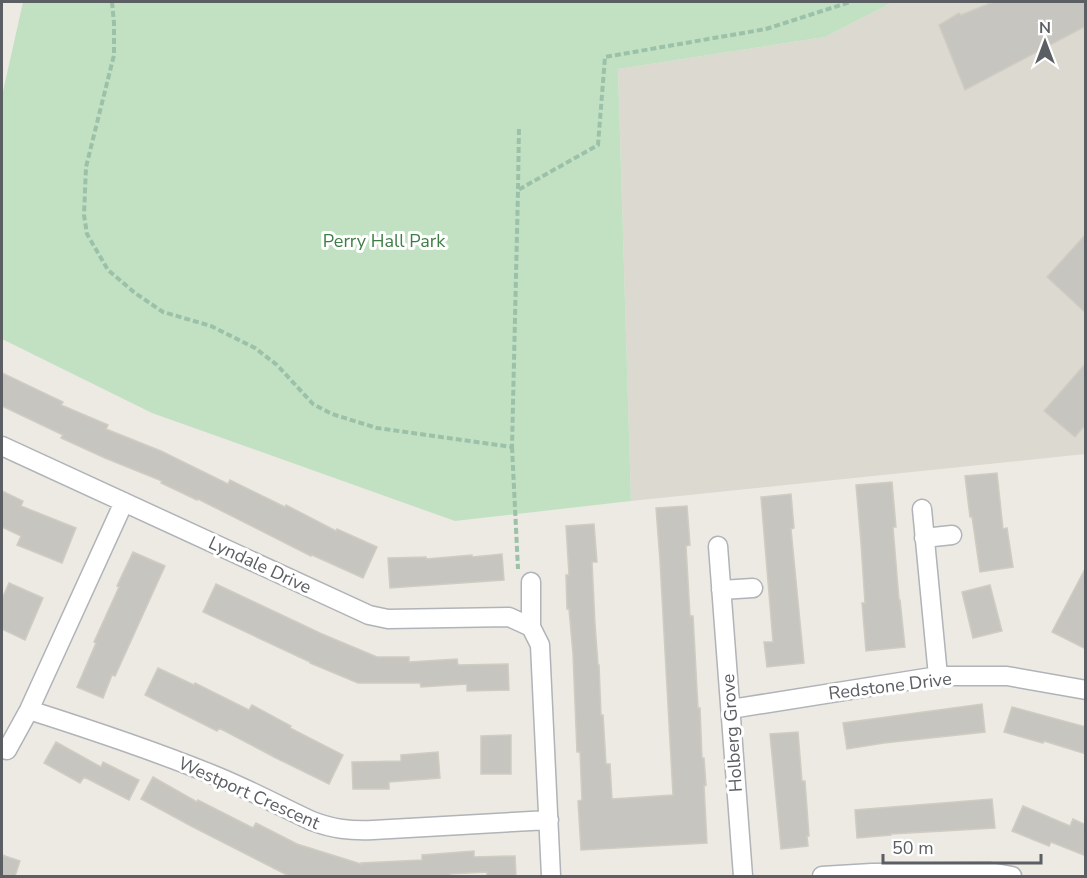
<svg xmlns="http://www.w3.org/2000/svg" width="1087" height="878" viewBox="0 0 1087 878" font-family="'Nunito Sans',sans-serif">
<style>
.education{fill:#dcd9d1}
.green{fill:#c2e1c3}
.building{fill:#c7c5c0;stroke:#d0ccc2;stroke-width:1.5}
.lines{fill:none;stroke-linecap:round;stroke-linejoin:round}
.street-casing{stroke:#b0b3b7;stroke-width:21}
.path{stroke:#9cc1a9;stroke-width:4;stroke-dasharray:6 3;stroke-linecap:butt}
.street{stroke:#fff;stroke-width:18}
.labels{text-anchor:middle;stroke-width:6;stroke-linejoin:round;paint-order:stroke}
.park-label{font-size:18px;fill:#3e7e44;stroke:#fff}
.street-label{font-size:18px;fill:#5b5e62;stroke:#fff}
</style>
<rect width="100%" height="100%" fill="#eceae3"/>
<path class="education" d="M 893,2 L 1085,2 L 1085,454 L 631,501 L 618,69 L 825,37 Z"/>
<path class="green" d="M 23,2 L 893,2 L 825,37 L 618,69 L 631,501 L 455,521 L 152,413 L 2,339 L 2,96 Z"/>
<path class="building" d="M 993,2 L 1086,2 L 1086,26 L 965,90 L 939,25 L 959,13 L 961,15 Z
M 1086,234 L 1086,313 L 1047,277 Z
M 1086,363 L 1086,424 L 1075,437 L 1044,411 Z
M 2,373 L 63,402 L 61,405 L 108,425 L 106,429 L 161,451 L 228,484 L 230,480 L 285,507 L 286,505 L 336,531 L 337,529 L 377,547 L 363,578 L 312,555 L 311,556 L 198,499 L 197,500 L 161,483 L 162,481 L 105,458 L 61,438 L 63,435 L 2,406 Z
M 997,473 L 1003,529 L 1007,528 L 1013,567 L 980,572 L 972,517 L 970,517 L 965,476 Z
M 892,482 L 896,527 L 893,527 L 899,600 L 900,600 L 905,647 L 866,651 L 862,603 L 865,603 L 861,543 L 856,485 Z
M 2,491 L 23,501 L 21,506 L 76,528 L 62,563 L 17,545 L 21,536 L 2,527 Z
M 791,494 L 794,528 L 791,529 L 804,663 L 767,667 L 764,642 L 773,642 L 761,497 Z
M 687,506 L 690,545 L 686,546 L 690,616 L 693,616 L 698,708 L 700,708 L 702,758 L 704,758 L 706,785 L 704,786 L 707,843 L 581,850 L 578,801 L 582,800 L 580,752 L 577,752 L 573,654 L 569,609 L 567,609 L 566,575 L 569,575 L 566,526 L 594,524 L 597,562 L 592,562 L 595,624 L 598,665 L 599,665 L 601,715 L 603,715 L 606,764 L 610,764 L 612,799 L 673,795 L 660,561 L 656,508 Z
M 133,552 L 165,566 L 115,676 L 112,675 L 103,698 L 77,687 L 96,643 L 94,642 L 119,587 L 117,586 Z
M 502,554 L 504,580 L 390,588 L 388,558 L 426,557 L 426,559 L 472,555 L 472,557 Z
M 1086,567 L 1086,649 L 1052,632 Z
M 9,583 L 43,598 L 25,640 L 2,629 L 2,599 Z
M 216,584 L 322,634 L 377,657 L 409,657 L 409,662 L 457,659 L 458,665 L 508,664 L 509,690 L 467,691 L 467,684 L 421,687 L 420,683 L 358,683 L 310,663 L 310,662 L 203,612 Z
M 990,585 L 1002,631 L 973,638 L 962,592 Z
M 158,668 L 194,685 L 195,683 L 249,710 L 252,705 L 291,726 L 290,728 L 343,755 L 329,784 L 274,757 L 219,728 L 217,731 L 145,695 Z
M 982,704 L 985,732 L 884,743 L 847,749 L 843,723 Z
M 1012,707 L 1086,727 L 1086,754 L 1044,741 L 1043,743 L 1004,732 Z
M 798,732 L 802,781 L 805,781 L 809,836 L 807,836 L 808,846 L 781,849 L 770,734 Z
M 511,735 L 511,774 L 481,774 L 481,736 Z
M 56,742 L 101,767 L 103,762 L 139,780 L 129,800 L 84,777 L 80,783 L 44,763 Z
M 438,752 L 440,778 L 389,782 L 389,789 L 353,789 L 352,762 L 401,761 L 401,755 Z
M 153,777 L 197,802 L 198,800 L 253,828 L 256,823 L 297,844 L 361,864 L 361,863 L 422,860 L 422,855 L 474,851 L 474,857 L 515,856 L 516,876 L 487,876 L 487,872 L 450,874 L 450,876 L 289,876 L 193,827 L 141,799 Z
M 992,799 L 995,828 L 891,834 L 891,835 L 857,838 L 855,810 Z
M 1023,806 L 1070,826 L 1073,819 L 1086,825 L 1086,856 L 1051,842 L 1049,846 L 1012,831 Z
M 2,855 L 20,861 L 15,876 L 2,876 Z"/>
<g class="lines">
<g class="street-casing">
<path id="street" d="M 2,446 L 369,615 L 388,619 L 509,617 L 531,627 L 540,645 L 551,876
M 922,509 L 938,676
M 924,538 L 952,535
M 718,546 L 743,876
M 721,590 L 753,588
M 531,627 L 531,582
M 731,709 L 938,676 L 1007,676 L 1086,690
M 29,710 C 92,730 155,751 216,776 C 248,789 280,806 312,821 C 333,829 350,831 373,830 L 549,820
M 7,750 L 29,710 L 124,502
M 822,876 L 872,873 L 990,872 L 1012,876"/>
</g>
<path class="path" d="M 112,2 L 114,23 L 114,55 L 86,167 L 84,215 L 87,234 L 108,270 L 135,293 L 163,312 L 211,326 L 255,348 L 277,365 L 313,404 L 332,414 L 377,428 L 512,447 L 518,190 L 598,145 L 605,57 L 766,29 L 850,2
M 518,189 L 519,127
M 512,447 L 518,569"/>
<use href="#street" class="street"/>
</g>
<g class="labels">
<g class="park-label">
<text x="384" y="247">Perry Hall Park</text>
</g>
<g class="street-label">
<text transform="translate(260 565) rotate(25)" y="6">Lyndale Drive</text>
<text transform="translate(890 686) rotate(-7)" y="6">Redstone Drive</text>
<text transform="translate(732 733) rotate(-94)" y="6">Holberg Grove</text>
<text transform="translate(249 793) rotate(24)" y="6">Westport Crescent</text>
</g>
</g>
<rect width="1087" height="878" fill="none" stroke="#5b5e62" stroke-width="6"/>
<g transform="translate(1045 42)" stroke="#ffffff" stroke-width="4.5" paint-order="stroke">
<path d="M0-4.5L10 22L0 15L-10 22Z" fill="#5b5e62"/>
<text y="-9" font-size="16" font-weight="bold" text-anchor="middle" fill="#5b5e62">N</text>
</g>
<path d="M883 854v9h158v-9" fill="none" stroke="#5b5e62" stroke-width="3"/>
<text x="892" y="854" font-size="18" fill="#5b5e62" stroke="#ffffff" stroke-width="4.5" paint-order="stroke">50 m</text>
</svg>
